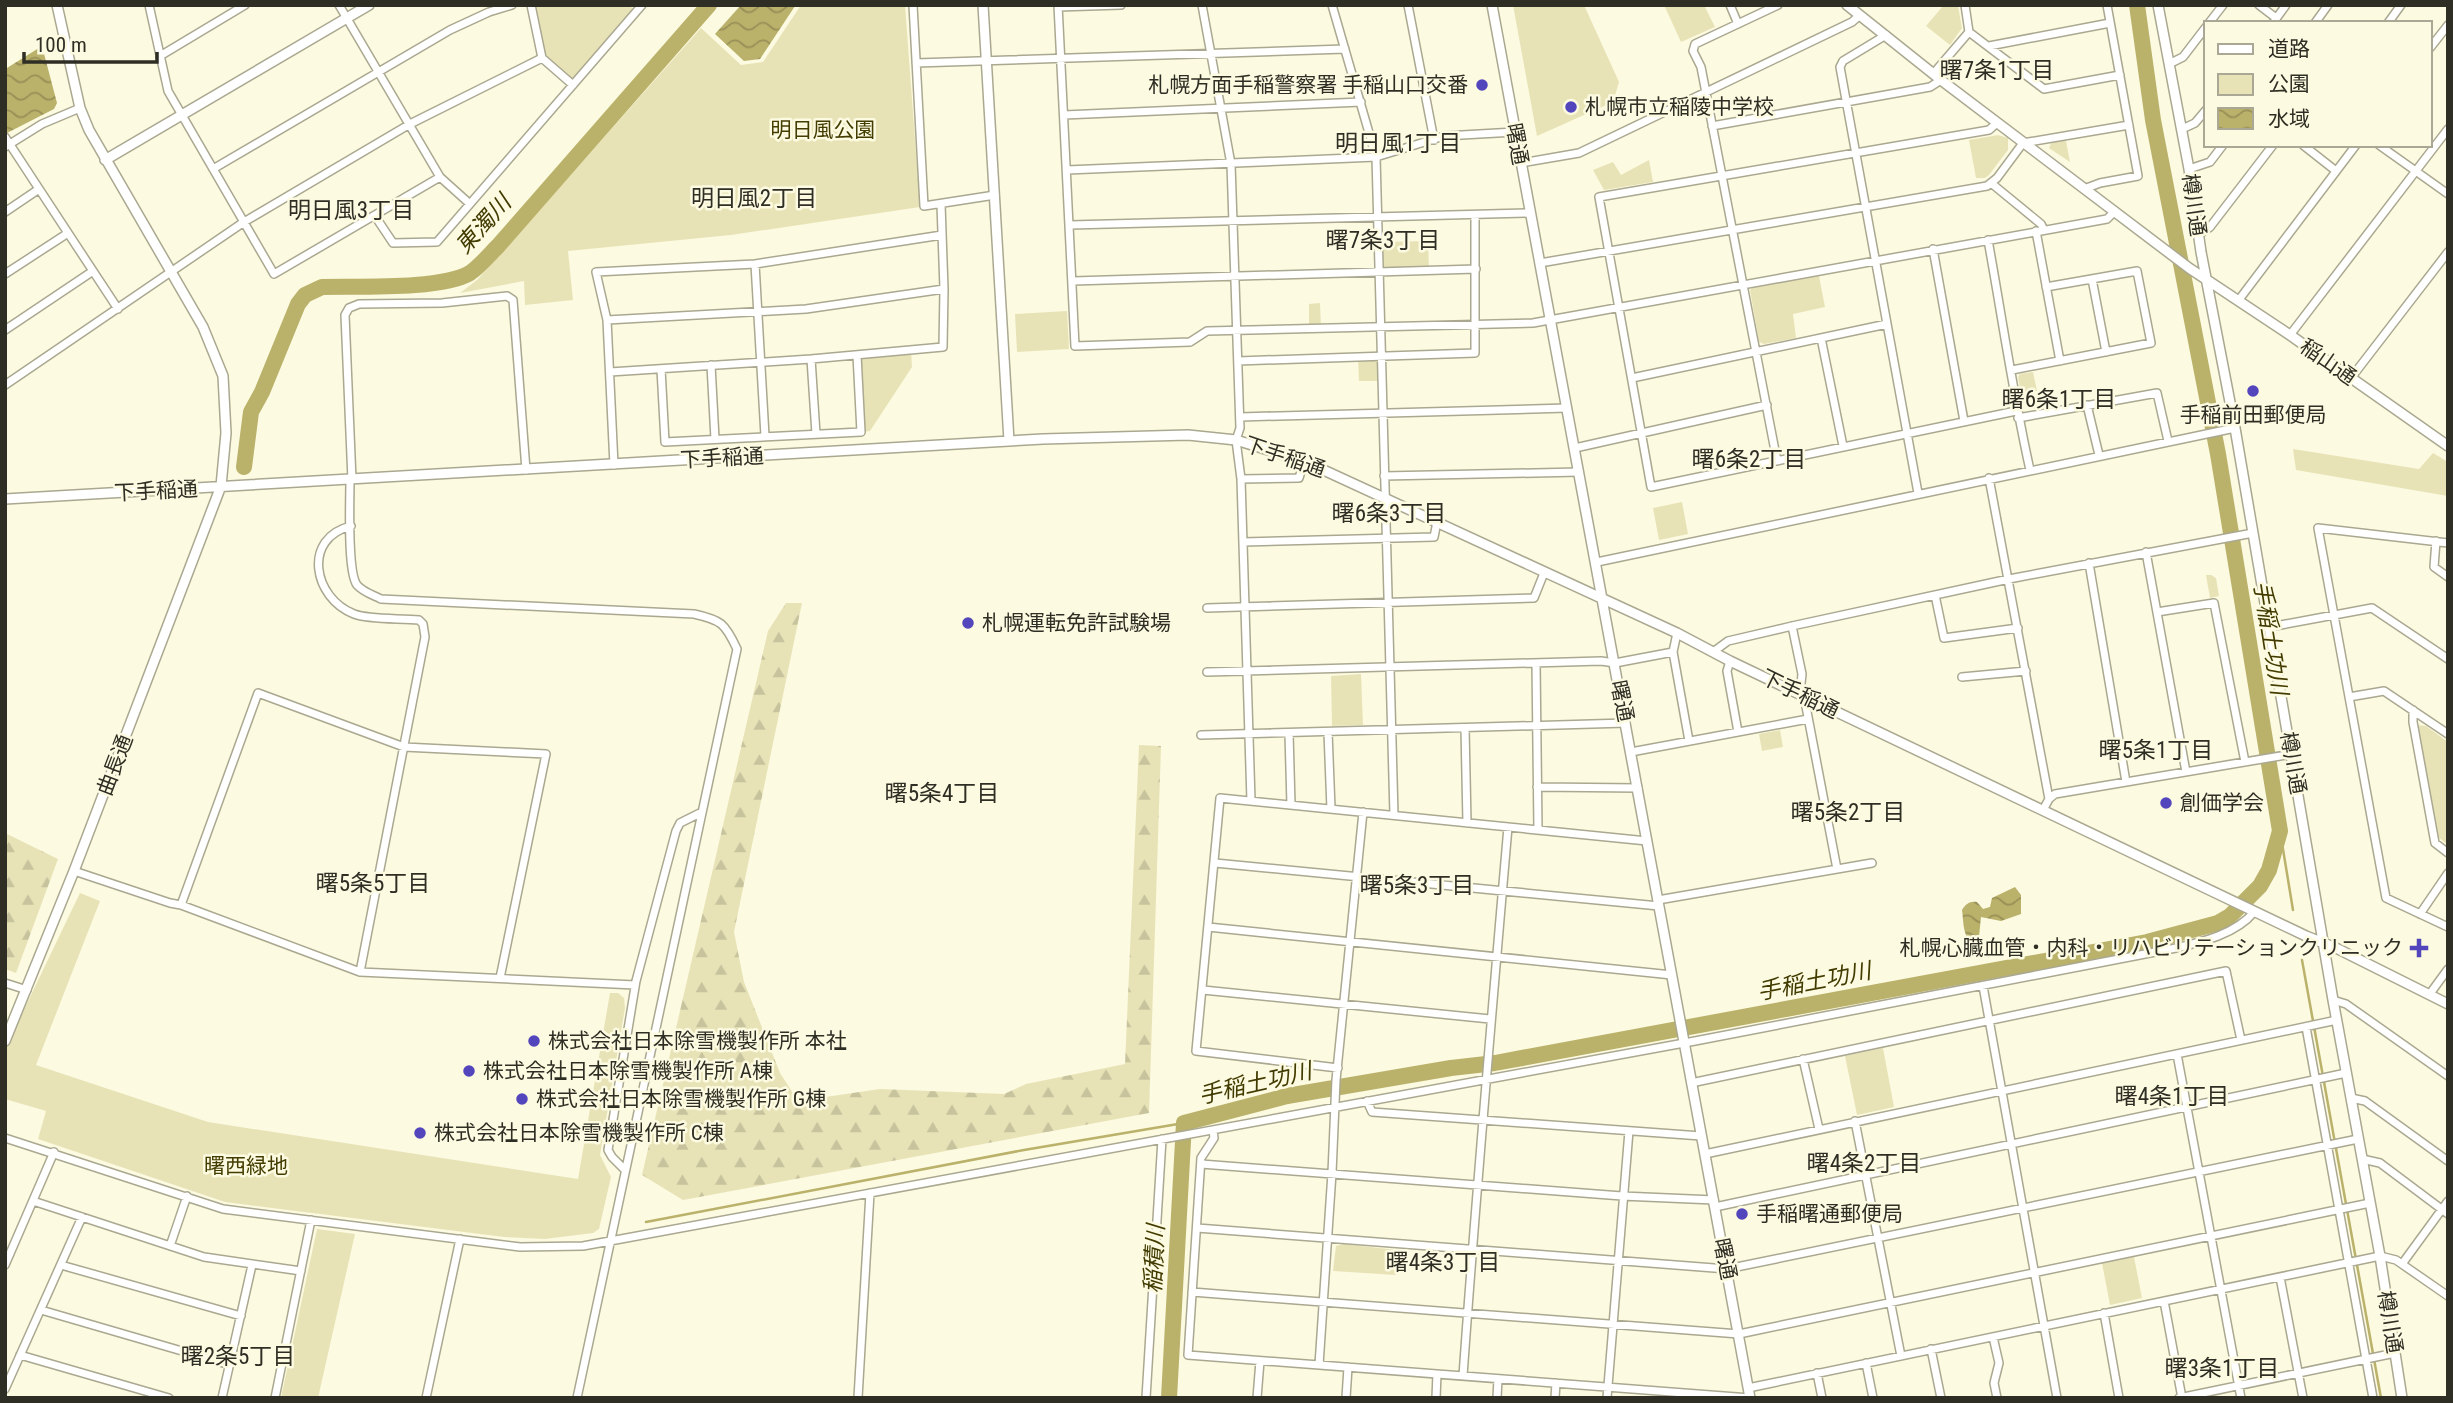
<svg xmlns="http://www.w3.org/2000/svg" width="2453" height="1403" viewBox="0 0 2453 1403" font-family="'Roboto Condensed','Noto Sans JP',sans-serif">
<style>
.green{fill:#e8e3b7}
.forest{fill:url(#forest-firs)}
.water{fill:url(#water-waves)}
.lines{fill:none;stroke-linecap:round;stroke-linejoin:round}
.stream{stroke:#bab16a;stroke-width:2.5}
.river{stroke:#bab16a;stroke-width:16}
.minor-casing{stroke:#aaa890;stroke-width:10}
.tertiary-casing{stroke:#aaa890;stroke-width:12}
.minor{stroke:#fff;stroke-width:7}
.tertiary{stroke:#fff;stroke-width:9}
.poi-dot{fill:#5345bc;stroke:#fcfae0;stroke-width:2.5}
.labels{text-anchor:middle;stroke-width:5;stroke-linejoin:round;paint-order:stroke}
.poi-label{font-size:21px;fill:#2f2e24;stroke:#fcfae0;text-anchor:start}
.park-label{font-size:21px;fill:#443d02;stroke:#fcfae0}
.street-label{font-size:21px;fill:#2f2e24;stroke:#fcfae0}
.neighbourhood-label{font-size:23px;fill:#2f2e24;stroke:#fcfae0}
.water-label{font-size:23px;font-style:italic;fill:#423b00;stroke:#fcfae0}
</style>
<defs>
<pattern id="forest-firs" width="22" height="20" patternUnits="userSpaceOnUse" patternTransform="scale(1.75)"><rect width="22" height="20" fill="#e8e3b7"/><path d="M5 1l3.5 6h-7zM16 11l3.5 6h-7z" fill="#c7c39d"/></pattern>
<pattern id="water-waves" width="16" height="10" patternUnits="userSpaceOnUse" patternTransform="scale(1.75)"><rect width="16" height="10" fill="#bab16a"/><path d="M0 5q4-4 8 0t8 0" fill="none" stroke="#989057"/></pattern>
</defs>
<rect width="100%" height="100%" fill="#fcfae0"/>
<path class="green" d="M 531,5 L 629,5 L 636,12 L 573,85 L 542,58 Z
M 801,5 L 905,5 L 920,207 L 731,235 L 568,251 L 573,300 L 525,305 L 524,281 L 460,293 L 477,280 L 701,28 L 741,65 L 763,62 Z
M 1513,5 L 1584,5 L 1619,82 L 1613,102 L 1537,136 Z
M 1664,5 L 1704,5 L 1715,27 L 1681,42 Z
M 1943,6 L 1958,6 L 1962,28 L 1950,45 L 1926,26 Z
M 1998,135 L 2008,138 L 2008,150 L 1989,175 L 1985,178 L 1976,178 L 1969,140 Z
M 2066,140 L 2066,141 L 2070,162 L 2049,148 L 2051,143 Z
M 1649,160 L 1653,182 L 1604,190 L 1593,170 L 1613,162 L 1621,175 Z
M 1428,241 L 1429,271 L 1379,273 L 1379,242 Z
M 1819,276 L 1825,307 L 1793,314 L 1796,338 L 1764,344 L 1759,342 L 1750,290 L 1753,287 Z
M 1320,303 L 1321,328 L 1309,329 L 1309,304 Z
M 1067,311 L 1069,349 L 1017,352 L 1015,314 Z
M 911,351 L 912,367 L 870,431 L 861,432 L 857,355 Z
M 1381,357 L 1382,381 L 1359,381 L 1358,358 Z
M 2033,372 L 2037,391 L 2021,394 L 2018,377 L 2020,374 Z
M 2293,449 L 2419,469 L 2433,453 L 2448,462 L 2448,496 L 2296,470 Z
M 1682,502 L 1688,534 L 1659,540 L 1653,508 Z
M 2206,575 L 2211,575 L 2216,578 L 2219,596 L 2210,598 Z
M 1361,674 L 1363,725 L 1332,726 L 1331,676 Z
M 2416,725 L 2426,726 L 2448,742 L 2448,845 L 2437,836 Z
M 1780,730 L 1783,747 L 1762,751 L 1759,734 Z
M 80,893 L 100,901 L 36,1065 L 208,1122 L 578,1179 L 610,993 L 618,993 L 624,998 L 625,1008 L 600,1155 L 611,1177 L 599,1229 L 593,1233 L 545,1239 L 504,1237 L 225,1202 L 38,1139 L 46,1111 L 5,1099 L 5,1049 Z
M 1883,1048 L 1894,1107 L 1857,1115 L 1845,1056 Z
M 317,1229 L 355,1234 L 318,1398 L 281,1398 Z
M 1343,1244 L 1397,1250 L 1396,1275 L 1333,1271 L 1336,1246 Z
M 2134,1257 L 2142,1298 L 2110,1305 L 2102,1263 Z"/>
<path class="forest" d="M 786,603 L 802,603 L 734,932 L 744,982 L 780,1073 L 793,1093 L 805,1100 L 880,1089 L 1004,1094 L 1026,1084 L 1125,1064 L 1139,745 L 1161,746 L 1149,1113 L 683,1200 L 642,1175 L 768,631 Z
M 5,833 L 58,859 L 16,973 L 5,969 Z"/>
<path class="water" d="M 741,5 L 795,6 L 760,59 L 744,61 L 715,34 Z
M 42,46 L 57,103 L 54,109 L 7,133 L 5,66 L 7,68 Z
M 2015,887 L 2021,895 L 2021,914 L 2001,921 L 1981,917 L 1978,946 C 1962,940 1964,924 1962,910 C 1966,904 1969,901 1977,902 L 1983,909 L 1990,907 L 1992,898 Z"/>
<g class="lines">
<path class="stream" d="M 2280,831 L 2293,910
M 2302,960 L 2381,1398
M 646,1222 L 1024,1150 L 1184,1123"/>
<path class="river" d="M 244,467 L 251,412 L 262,392 L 298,304 L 305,295 L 322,287 C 358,286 441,290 470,273 C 480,266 489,255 498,246 L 709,5
M 1169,1398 L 1184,1123 L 1287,1096 L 1451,1068 L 1495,1063 L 2147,942 L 2218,923 L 2230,916 L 2260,886 L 2269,870 L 2280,831 L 2218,454 L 2153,120 L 2137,5"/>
<g class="minor-casing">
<path id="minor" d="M 149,5 L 168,91 L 274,274 L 440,177
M 339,5 L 440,177 L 470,204
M 531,5 L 542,58 L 573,85
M 913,5 L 924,206 L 995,195
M 1058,5 L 1075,346 L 1190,342 L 1207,331 L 1533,323 L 2107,219 L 2115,211
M 1202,5 L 1231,164 L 1240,428 L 1236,440 L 1241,479 L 1251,801
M 1332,5 L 1376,157 L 1394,815
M 1408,5 L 1434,140
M 1730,5 L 1738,24
M 1965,5 L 1969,32 L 2044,89 L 2120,75
M 2259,5 L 2276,18
M 1058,7 L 1121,5
M 2209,23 L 2223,5
M 2273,23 L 2286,5
M 2315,23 L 2328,5
M 2388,23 L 2401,5
M 1886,35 L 1843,61 L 1840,67 L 1918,493
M 1989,46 L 2110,23
M 2430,48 L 2448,25
M 160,56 L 245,5
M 916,63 L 1345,49
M 2169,64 L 2183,57 L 2206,27
M 1933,74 L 1969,32
M 1064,115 L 1361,102
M 1997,123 L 1989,130 L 1599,197 L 1651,487 L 2016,411
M 1712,126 L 1930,87 L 1941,80
M 2182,129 L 2195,123 L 2206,110
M 5,137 L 68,233 L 5,274
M 2303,145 L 2336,171
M 2379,145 L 2448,194
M 5,147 L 42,124 L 80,108
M 1521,163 L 1579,153 L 1852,22 L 1860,15
M 213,169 L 450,30 L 489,12 L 512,5
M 2189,169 L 2210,162 L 2223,145
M 1067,170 L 1376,157 L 1444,136 L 1515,132
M 1991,183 L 2041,224 L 2044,230
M 2084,189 L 2100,183 L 2138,176 L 2107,5
M 5,212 L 39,189
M 375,216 L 393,243 L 437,242 L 642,5
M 1070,225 L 1530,213
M 2036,231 L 2060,361
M 68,233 L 118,309
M 2198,235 L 2210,227 L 2273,145
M 1988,240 C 2002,317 2013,394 2030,470
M 1933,249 L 1964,421
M 1540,263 L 1987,186 L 1997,178 L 2023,143 L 2129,125
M 755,264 L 765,436
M 2092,279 L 2106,352
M 1073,281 L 1476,269
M 2238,301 L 2356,145
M 607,320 L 596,272 L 755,264 L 942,235
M 5,330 L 93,271
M 2290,335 L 2448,129
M 1821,338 L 1843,446
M 811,359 L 816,434
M 1238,361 L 1475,353 L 1475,215
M 711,365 L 715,439
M 661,369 L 665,442 L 861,432 L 857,355
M 2012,370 L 2151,343 L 2137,271 L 2046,287
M 610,372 L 811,359 L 943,347 L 944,289 L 941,204
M 1632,378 L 1887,324
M 2351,378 L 2448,252
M 5,385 L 244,222 L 410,124 L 542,58
M 2087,405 L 2099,455
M 1240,417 L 1567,408
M 2018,418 L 2157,393 L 2168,441
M 1575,448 L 1767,405
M 1777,461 L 1701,67 L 1693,51 L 1695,44 L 1778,5
M 614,465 L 607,320 L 806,309 L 944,289
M 1384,476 L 1579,472
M 1989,478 L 2049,799
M 1241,479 L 1299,478 L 1304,461
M 350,480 C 350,501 347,572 357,585 C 363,592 373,595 381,599 L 694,614 C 721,620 725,623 737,649 L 577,1398
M 352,480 L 345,315 L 349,308 L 359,304 L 442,303 L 507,296 L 513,300 L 526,470
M 351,526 C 302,538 313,598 354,614 C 370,620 400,618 419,620 L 423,624 L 425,637 L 360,972
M 2436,541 L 2434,567 L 2448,577
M 1243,542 L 1434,537 L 1437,522
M 2448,543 L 2318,528 L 2386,898 L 2448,927
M 2146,552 L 2186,772
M 1597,562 L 2235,428
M 2089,563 L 2126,782
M 1935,595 L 1944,638 L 2018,628
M 1207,608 L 1534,598 L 1544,573
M 2157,612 L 2214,603 L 2245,762
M 1792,626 L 1802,674 L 1800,693
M 2270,627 L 2372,608 L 2448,659
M 1677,633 L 1673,652 L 1689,741
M 1713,652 L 1728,641 L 1792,626 L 2009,579 L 2253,533
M 1730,661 L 1727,671 L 1738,732
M 1536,663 L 1538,830
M 1207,672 L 1601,661 L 1615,663 L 1673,652
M 1962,677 L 2026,671
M 1804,696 L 1837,869
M 2349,697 L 2384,691 L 2448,734
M 2413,710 L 2413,722 L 2435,843 L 2448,853
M 1465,728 L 1467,823
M 1328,732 L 1331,809
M 1289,733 L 1291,805
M 1201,735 L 1626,723
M 1631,752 L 1808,719
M 1537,787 L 1638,788
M 2043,810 L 2049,799 L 2055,794 L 2292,754
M 1215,863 L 1659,906
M 74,871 L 170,903 L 181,905 L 360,972 L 635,985
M 1658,900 L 1872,863
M 181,905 L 258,693 L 404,747 L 546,754 L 500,978
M 2420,914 L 2448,873
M 1208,927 L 1672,975
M 5,983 L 27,990
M 1983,986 L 2057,1398
M 1203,990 L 1490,1019
M 2429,995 L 2448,969
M 2333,1000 L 2346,1004 L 2448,1076
M 2306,1027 L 2373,1398
M 2177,1054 L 2241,1398
M 1803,1059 L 1819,1129
M 1338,1068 L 1196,1051 L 1220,798 L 1647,841
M 1691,1083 L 2226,971 L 2241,1040
M 2351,1098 L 2365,1101 L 2448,1161
M 1367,1101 L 1372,1112 L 1701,1136
M 1855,1121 L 1901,1356
M 1213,1130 L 1214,1138 L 1201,1158 L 1188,1355 L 1750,1398
M 5,1138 L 223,1209 L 520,1247 L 583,1246 L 1695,1041 L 2176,948 C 2202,942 2236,934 2254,912
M 1705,1154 L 2337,1020
M 2362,1159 L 2380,1163 L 2448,1214
M 1201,1164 L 1622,1196 L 1714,1200
M 624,1169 L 612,1157 L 608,1150 L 636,981 L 676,831 L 680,823 L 702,812
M 33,1201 L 204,1257 L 301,1271
M 1715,1207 L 2346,1073
M 1197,1228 L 1727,1269 L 2358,1139
M 170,1246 L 187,1196
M 2402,1264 L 2448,1201
M 5,1265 L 54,1152
M 61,1265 L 241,1316
M 2280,1277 L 2303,1398
M 1192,1292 L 1739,1334 L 2370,1203
M 2164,1301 L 2182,1398
M 41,1310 L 230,1365
M 2104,1313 L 2119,1398
M 1993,1337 L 1999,1363 L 1994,1383 L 1997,1398
M 1931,1349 L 1941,1398
M 20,1355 L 169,1398
M 1866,1363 L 1873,1398
M 1319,1365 L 1332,1173 L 1336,1080 L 1363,812
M 1817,1373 L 1822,1398
M 1463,1376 C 1476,1193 1492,1010 1508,827
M 1748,1388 L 2380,1256 L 2396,1260 L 2448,1296
M 5,1389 L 82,1217
M 222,1398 L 252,1265
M 275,1398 L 311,1220
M 426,1398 L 460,1239
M 858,1398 L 870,1193
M 1146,1398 L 1162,1139
M 1257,1398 L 1260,1361
M 1346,1398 L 1348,1367
M 1436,1398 L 1437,1374
M 1497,1398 L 1498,1379
M 1555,1398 L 1556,1383
M 1607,1398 L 1629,1131
M 2179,1398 L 2395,1353"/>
</g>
<g class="tertiary-casing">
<path id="tertiary" d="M 983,5 L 1009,441
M 1492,5 L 1750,1398
M 1847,5 L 1941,80 L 2189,268 L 2290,335 L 2448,446
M 2158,5 L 2189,169 L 2201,252 L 2235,428 L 2333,1000 L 2380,1256 L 2402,1398
M 105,160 L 369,5
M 5,499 L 1043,439 L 1188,435 L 1236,440 L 1304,461 L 1677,633 L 1730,661 L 2306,936 L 2336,948 L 2448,1004
M 5,1041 L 74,871 L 221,486 L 226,433 L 223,376 L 203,327 L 89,130 L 80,108 L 57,5"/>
</g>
<use href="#minor" class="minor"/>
<use href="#tertiary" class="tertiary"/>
</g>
<g class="poi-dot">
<circle cx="1482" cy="85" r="7"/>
<circle cx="1571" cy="107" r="7"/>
<circle cx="2253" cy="391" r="7"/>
<circle cx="968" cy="623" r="7"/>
<circle cx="2166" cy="803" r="7"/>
<path d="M2415.5 937.5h7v7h7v7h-7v7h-7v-7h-7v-7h7z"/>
<circle cx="534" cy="1041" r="7"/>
<circle cx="469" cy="1071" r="7"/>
<circle cx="522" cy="1099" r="7"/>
<circle cx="420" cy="1133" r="7"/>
<circle cx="1742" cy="1214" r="7"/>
</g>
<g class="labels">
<g class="poi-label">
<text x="1468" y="92" text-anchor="end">札幌方面手稲警察署 手稲山口交番</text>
<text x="1585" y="114">札幌市立稲陵中学校</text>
<text x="2253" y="422" text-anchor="middle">手稲前田郵便局</text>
<text x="982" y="630">札幌運転免許試験場</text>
<text x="2180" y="810">創価学会</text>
<text x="2403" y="955" text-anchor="end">札幌心臓血管・内科・リハビリテーションクリニック</text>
<text x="548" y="1048">株式会社日本除雪機製作所 本社</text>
<text x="483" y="1078">株式会社日本除雪機製作所 A棟</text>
<text x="536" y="1106">株式会社日本除雪機製作所 G棟</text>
<text x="434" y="1140">株式会社日本除雪機製作所 C棟</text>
<text x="1756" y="1221">手稲曙通郵便局</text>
</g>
<g class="park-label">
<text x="823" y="137">明日風公園</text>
<text x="246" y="1173">曙西緑地</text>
</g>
<g class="street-label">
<text transform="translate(1517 144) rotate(80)" y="7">曙通</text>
<text transform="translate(2194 205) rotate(82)" y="7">樽川通</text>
<text transform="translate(2328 362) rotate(35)" y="7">稲山通</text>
<text transform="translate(1285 457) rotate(19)" y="7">下手稲通</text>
<text transform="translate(722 458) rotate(-3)" y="7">下手稲通</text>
<text transform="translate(156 491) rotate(-3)" y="7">下手稲通</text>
<text transform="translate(1800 694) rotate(26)" y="7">下手稲通</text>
<text transform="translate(1622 701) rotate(79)" y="7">曙通</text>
<text transform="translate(2293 763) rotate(80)" y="7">樽川通</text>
<text transform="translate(115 765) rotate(-69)" y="7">曲長通</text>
<text transform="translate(1725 1259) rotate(79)" y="7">曙通</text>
<text transform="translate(2390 1322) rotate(81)" y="7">樽川通</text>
</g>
<g class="neighbourhood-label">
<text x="1997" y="78">曙7条1丁目</text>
<text x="1398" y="151">明日風1丁目</text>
<text x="754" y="206">明日風2丁目</text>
<text x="351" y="218">明日風3丁目</text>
<text x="1383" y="248">曙7条3丁目</text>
<text x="2059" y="407">曙6条1丁目</text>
<text x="1749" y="467">曙6条2丁目</text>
<text x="1389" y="521">曙6条3丁目</text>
<text x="2156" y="758">曙5条1丁目</text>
<text x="942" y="801">曙5条4丁目</text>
<text x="1848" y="820">曙5条2丁目</text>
<text x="373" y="891">曙5条5丁目</text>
<text x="1417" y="893">曙5条3丁目</text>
<text x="2172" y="1104">曙4条1丁目</text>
<text x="1864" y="1171">曙4条2丁目</text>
<text x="1443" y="1270">曙4条3丁目</text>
<text x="238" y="1364">曙2条5丁目</text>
<text x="2222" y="1376">曙3条1丁目</text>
</g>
<g class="water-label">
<text transform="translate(483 224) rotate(-48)" y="8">東濁川</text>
<text transform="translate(2271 638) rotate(81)" y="8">手稲土功川</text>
<text transform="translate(1814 981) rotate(-11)" y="8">手稲土功川</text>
<text transform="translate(1255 1083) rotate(-13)" y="8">手稲土功川</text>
<text transform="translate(1154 1259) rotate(-87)" y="8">稲積川</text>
</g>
</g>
<rect width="2453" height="1403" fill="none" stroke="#2f2e24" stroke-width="14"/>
<rect x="2204" y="21" width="228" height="126" fill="#fcfae0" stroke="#aaa895" stroke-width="2"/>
<rect x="2218" y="44" width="35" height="10" fill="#ffffff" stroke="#aaa895" stroke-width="2"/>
<text x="2268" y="56" font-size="21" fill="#2f2e24">道路</text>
<rect x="2218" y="74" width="35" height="21" fill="#e8e3b7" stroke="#aaa895" stroke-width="2"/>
<text x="2268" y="91" font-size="21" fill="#2f2e24">公園</text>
<rect x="2218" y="108" width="35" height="21" fill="url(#water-waves)" stroke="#aaa895" stroke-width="2"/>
<text x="2268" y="126" font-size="21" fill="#2f2e24">水域</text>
<path d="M24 52v10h133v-10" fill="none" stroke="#2f2e24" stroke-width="3.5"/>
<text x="35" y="52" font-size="21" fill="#2f2e24" stroke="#fcfae0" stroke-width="5" paint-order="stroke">100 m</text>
</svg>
